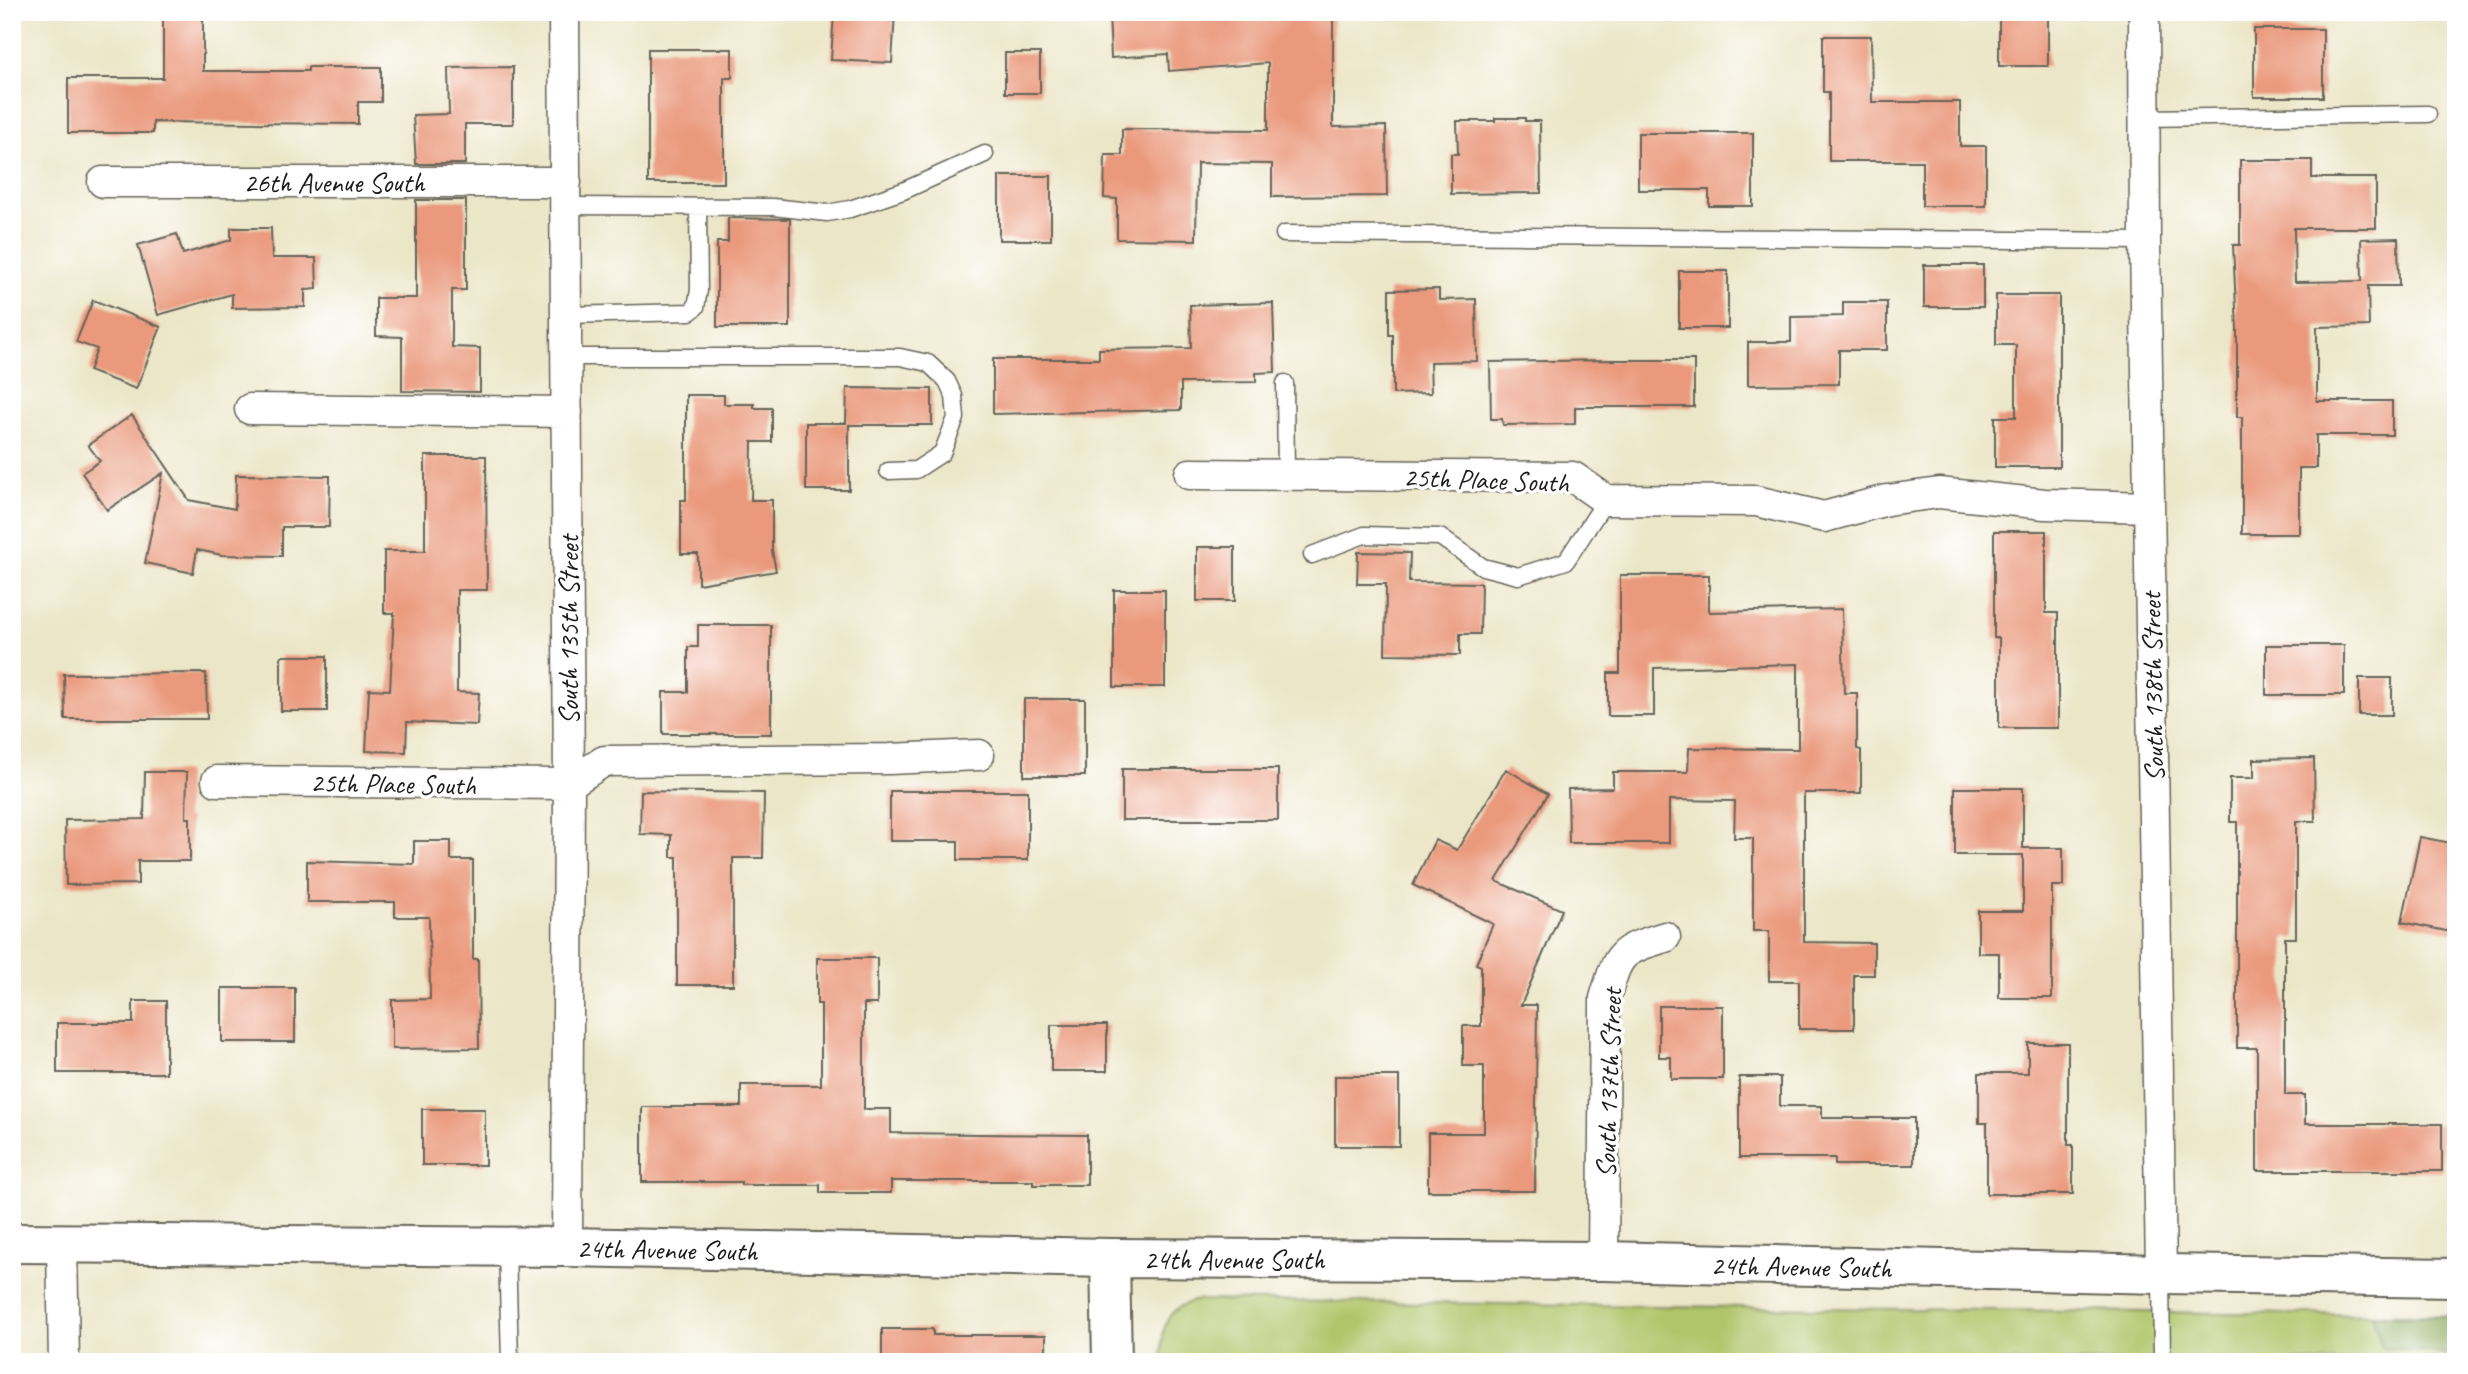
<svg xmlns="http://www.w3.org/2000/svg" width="2468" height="1374" viewBox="0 0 2468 1374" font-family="Caveat,sans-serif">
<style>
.green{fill:#b0c569;stroke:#667042;stroke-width:2}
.forest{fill:#8caa5d;stroke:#54633c;stroke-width:2}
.building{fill:#ea997b}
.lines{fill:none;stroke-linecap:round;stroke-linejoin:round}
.service-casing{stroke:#656358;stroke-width:19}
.minor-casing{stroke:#656358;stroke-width:33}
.tertiary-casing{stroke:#656358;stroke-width:42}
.service{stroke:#fff;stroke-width:16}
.minor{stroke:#fff;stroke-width:30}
.tertiary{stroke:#fff;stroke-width:38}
.labels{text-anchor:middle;stroke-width:7;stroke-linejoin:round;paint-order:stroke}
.street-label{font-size:28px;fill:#1c1c1c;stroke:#fff}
</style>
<rect width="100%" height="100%" fill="#fff"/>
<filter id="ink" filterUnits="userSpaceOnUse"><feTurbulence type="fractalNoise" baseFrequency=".0143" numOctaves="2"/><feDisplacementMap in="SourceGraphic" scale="14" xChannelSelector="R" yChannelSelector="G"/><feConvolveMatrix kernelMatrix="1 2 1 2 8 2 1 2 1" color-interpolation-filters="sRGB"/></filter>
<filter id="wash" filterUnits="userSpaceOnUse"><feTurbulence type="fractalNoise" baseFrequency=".00686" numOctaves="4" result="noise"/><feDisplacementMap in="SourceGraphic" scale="28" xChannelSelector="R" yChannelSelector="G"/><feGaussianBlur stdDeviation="1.57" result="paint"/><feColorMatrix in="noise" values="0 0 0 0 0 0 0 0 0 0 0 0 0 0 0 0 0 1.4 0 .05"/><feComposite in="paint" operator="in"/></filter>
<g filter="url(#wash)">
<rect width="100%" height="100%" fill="#ece6c8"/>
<path class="green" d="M 1198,1300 L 2456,1316 L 2456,1362 L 1162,1362 C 1162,1330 1162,1308 1198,1300 Z"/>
<path class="forest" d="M 2372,1315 L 2456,1316 L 2456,1355 L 2382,1347 Z"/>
<g id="blocks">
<path class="building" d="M 163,12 L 203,12 L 203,71 L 308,71 L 308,67 L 381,67 L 381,102 L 358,102 L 358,124 L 153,122 L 153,133 L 68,133 L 68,78 L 163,78 Z
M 834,12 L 895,12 L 892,63 L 831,60 Z
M 1109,12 L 1333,12 L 1333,127 L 1386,126 L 1387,196 L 1272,197 L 1272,164 L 1197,163 L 1196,240 L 1117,239 L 1117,199 L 1104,198 L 1105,155 L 1122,155 L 1122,129 L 1268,130 L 1268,63 L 1169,71 L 1168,54 L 1111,58 Z
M 1999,12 L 2048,12 L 2048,66 L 1999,66 Z
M 2254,29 L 2323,29 L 2323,97 L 2254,97 Z
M 1823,36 L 1871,36 L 1872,102 L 1960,102 L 1960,146 L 1986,146 L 1986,206 L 1922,206 L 1922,161 L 1829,161 L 1829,92 L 1823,92 Z
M 648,49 L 732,49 L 732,78 L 724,78 L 724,183 L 648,183 Z
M 1005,53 L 1040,53 L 1040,93 L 1005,93 Z
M 513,67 L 513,124 L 465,124 L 465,164 L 416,164 L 413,115 L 449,114 L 448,68 Z
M 1495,118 L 1525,118 L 1525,121 L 1540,121 L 1541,193 L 1451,194 L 1451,154 L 1458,154 L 1457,121 L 1495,121 Z
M 1638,133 L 1753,133 L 1753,206 L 1709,206 L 1709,190 L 1638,190 Z
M 2240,160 L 2312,160 L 2312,178 L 2376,178 L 2376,228 L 2294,228 L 2295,282 L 2362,281 L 2361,239 L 2398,238 L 2399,286 L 2368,286 L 2369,326 L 2317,327 L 2317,401 L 2392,401 L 2392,435 L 2316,435 L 2316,468 L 2299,468 L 2299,534 L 2242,534 L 2242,417 L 2237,417 L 2237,329 L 2233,245 L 2240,245 Z
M 999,176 L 1051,176 L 1051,240 L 999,240 Z
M 416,200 L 466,200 L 466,290 L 452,290 L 452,347 L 480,348 L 480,392 L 402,391 L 402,337 L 376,336 L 376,298 L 416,298 Z
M 728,218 L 790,219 L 790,327 L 717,327 L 717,242 L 728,242 Z
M 231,228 L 271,228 L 272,258 L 316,258 L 317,289 L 305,290 L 305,307 L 232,308 L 232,294 L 158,315 L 138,245 L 177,234 L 183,254 L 231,240 Z
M 1924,265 L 1983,265 L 1983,307 L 1924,307 Z
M 1679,271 L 1728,271 L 1728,328 L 1679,328 Z
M 1439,289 L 1439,300 L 1476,299 L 1477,361 L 1430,362 L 1431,393 L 1393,394 L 1393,335 L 1389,335 L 1389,290 Z
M 1996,295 L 2059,295 L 2059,467 L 1995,467 L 1995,417 L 2016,417 L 2016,345 L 1996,345 Z
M 93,300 L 161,327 L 136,389 L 89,371 L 97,349 L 76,342 Z
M 1843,302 L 1887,302 L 1887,350 L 1839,350 L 1839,384 L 1748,385 L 1748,342 L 1791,342 L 1791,317 L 1843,316 Z
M 1273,303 L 1275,372 L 1256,373 L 1256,382 L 1181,383 L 1181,410 L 993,414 L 993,359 L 1099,359 L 1099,349 L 1191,348 L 1190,305 Z
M 1616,360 L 1694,360 L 1694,407 L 1575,407 L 1575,424 L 1503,425 L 1502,419 L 1491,419 L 1490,362 Z
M 847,388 L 932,389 L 932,425 L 849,425 L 849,490 L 806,490 L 806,423 L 846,423 Z
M 686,395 L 724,395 L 724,404 L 754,404 L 754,408 L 772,408 L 772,442 L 752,442 L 751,500 L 772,500 L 772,551 L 776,571 L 698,584 L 698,554 L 681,554 L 681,500 L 686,500 Z
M 132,415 L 189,500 L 235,509 L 236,475 L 330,476 L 329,527 L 282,527 L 282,556 L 222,555 L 197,550 L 193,573 L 145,563 L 163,473 L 107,510 L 82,473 L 100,461 L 88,445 Z
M 425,456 L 486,456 L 487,590 L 457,590 L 457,692 L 479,693 L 477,725 L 407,722 L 406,752 L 366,751 L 369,689 L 390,690 L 394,613 L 384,613 L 384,551 L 425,551 Z
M 1994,531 L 2046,531 L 2046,613 L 2058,613 L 2058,728 L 1999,728 L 1999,638 L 1994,638 Z
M 1197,547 L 1235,547 L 1235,601 L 1197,601 Z
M 1358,552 L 1410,553 L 1409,582 L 1481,583 L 1480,634 L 1460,634 L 1460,655 L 1385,654 L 1386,584 L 1357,584 Z
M 1620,575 L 1709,575 L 1709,612 L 1842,609 L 1844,693 L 1857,693 L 1857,749 L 1861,750 L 1861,793 L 1804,793 L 1804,942 L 1874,943 L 1874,975 L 1854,975 L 1854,1029 L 1799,1029 L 1799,981 L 1769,981 L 1769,931 L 1753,931 L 1753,838 L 1734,838 L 1735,801 L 1669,800 L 1669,843 L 1569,843 L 1568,789 L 1613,788 L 1613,772 L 1688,772 L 1689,748 L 1798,749 L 1798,664 L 1654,668 L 1654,716 L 1608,716 L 1608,673 L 1620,673 Z
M 1114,590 L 1165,590 L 1165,687 L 1114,687 Z
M 698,625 L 771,625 L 771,734 L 663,734 L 663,692 L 688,692 L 688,647 L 698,647 Z
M 2266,645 L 2344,645 L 2344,695 L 2266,695 Z
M 281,656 L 327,656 L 327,711 L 281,711 Z
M 206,673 L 207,719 L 65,719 L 64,674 Z
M 2359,678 L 2392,678 L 2392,715 L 2359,715 Z
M 1024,699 L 1085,699 L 1085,776 L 1024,776 Z
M 2314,758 L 2315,821 L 2296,821 L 2296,938 L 2285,938 L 2285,1095 L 2305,1095 L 2305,1124 L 2442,1124 L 2442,1171 L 2257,1171 L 2257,1048 L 2237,1048 L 2237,822 L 2230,822 L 2230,778 L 2254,778 L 2254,759 Z
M 1122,769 L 1278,769 L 1278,820 L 1122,820 Z
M 1506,769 L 1548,794 L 1496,881 L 1562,910 L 1521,1005 L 1537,1005 L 1535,1191 L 1428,1191 L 1428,1133 L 1484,1133 L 1484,1066 L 1463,1066 L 1463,1026 L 1481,1026 L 1481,966 L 1476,964 L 1493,924 L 1413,885 L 1435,840 L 1457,850 Z
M 145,772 L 187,772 L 186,818 L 190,818 L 190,861 L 138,861 L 138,884 L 66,885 L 65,820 L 144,819 Z
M 1955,788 L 2023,788 L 2023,848 L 2063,848 L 2063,886 L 2052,886 L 2052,998 L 1999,998 L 1999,953 L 1978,953 L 1978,911 L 2023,911 L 2023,855 L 1955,855 Z
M 641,791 L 764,793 L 763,858 L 733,858 L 733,985 L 677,985 L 677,857 L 671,857 L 671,835 L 640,834 Z
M 890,791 L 1028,791 L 1028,860 L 958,860 L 958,841 L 890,841 Z
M 2420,837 L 2456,844 L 2456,933 L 2402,922 Z
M 414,841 L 451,841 L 451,860 L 473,860 L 473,959 L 478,959 L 479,1048 L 392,1049 L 392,1000 L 430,999 L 429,917 L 395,917 L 395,902 L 307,902 L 307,861 L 414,864 Z
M 817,958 L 877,958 L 877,1004 L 864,1004 L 864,1109 L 891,1109 L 891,1133 L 1087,1135 L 1087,1185 L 1033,1185 L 1033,1181 L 891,1181 L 891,1193 L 820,1193 L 820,1185 L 741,1185 L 741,1182 L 642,1182 L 642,1107 L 741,1107 L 741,1085 L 821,1085 L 821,1004 L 817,1004 Z
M 222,988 L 295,988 L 295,1042 L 222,1042 Z
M 133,1001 L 166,1001 L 166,1073 L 57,1073 L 57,1023 L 133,1023 Z
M 1659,1006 L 1723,1006 L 1723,1079 L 1671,1079 L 1671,1057 L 1659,1057 Z
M 1051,1025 L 1107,1025 L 1107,1071 L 1051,1071 Z
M 2028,1043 L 2068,1043 L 2068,1145 L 2073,1145 L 2073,1194 L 1987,1194 L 1987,1123 L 1979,1123 L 1979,1073 L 2028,1073 Z
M 1335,1076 L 1399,1076 L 1399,1146 L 1335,1146 Z
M 1739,1077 L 1780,1077 L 1780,1106 L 1822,1106 L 1822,1118 L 1914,1118 L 1914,1165 L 1835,1165 L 1835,1158 L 1739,1158 Z
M 422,1109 L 485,1109 L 485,1165 L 422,1165 Z
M 882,1329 L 933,1329 L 933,1335 L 1046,1335 L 1046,1362 L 882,1362 Z"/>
</g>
</g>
<g filter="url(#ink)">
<use href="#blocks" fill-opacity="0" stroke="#656358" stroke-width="2"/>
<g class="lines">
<g class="service-casing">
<path id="service" d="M 2144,118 L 2428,114
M 566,206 L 773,207 L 827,213 L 850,209 L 903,191 L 985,154
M 1284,234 L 2145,241
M 566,315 L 690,312 L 696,307 L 699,290 L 698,207
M 566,357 L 900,357 L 928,363 L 947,381 L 954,396 L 956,418 L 942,453 L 916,470 L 888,471
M 1285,383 L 1286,475
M 1312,555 L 1364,535 L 1440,537 L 1483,567 L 1518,576 L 1566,561 L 1606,500
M 507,1247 L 510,1362
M 2161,1274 L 2162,1362"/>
</g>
<g class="minor-casing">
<path id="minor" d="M 564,12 L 569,784 L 567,1247
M 2144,12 L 2145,241 L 2161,1274
M 103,182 L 566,182
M 250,409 L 567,412
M 1190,474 L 1573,477 L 1606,500 L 1756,501 L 1824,517 L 1887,500 L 1939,493 L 2045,504 L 2149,507
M 217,781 L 569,784 L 604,761 L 889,759 L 979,755
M 62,1243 L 64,1362
M 1603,1261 L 1605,998 C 1619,952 1619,951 1665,937"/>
</g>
<g class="tertiary-casing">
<path id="tertiary" d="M 12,1243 L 567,1247 L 1110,1258 L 1603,1261 L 2161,1274 L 2456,1278
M 1110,1258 L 1112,1362"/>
</g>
<use href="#service" class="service"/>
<use href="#minor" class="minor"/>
<use href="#tertiary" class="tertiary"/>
</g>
</g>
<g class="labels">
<g class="street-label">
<text x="334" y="192">26th Avenue South</text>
<text transform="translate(1486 479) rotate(2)" y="10">25th Place South</text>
<text transform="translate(568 630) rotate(-90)" y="10">South 135th Street</text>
<text transform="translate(2152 687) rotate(-91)" y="10">South 138th Street</text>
<text transform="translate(393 783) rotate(1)" y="10">25th Place South</text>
<text transform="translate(1608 1083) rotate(-88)" y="10">South 137th Street</text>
<text transform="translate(667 1249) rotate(1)" y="10">24th Avenue South</text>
<text x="1234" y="1269">24th Avenue South</text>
<text transform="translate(1801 1266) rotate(1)" y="10">24th Avenue South</text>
</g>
</g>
<rect width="2468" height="1374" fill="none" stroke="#fff" stroke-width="42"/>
</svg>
